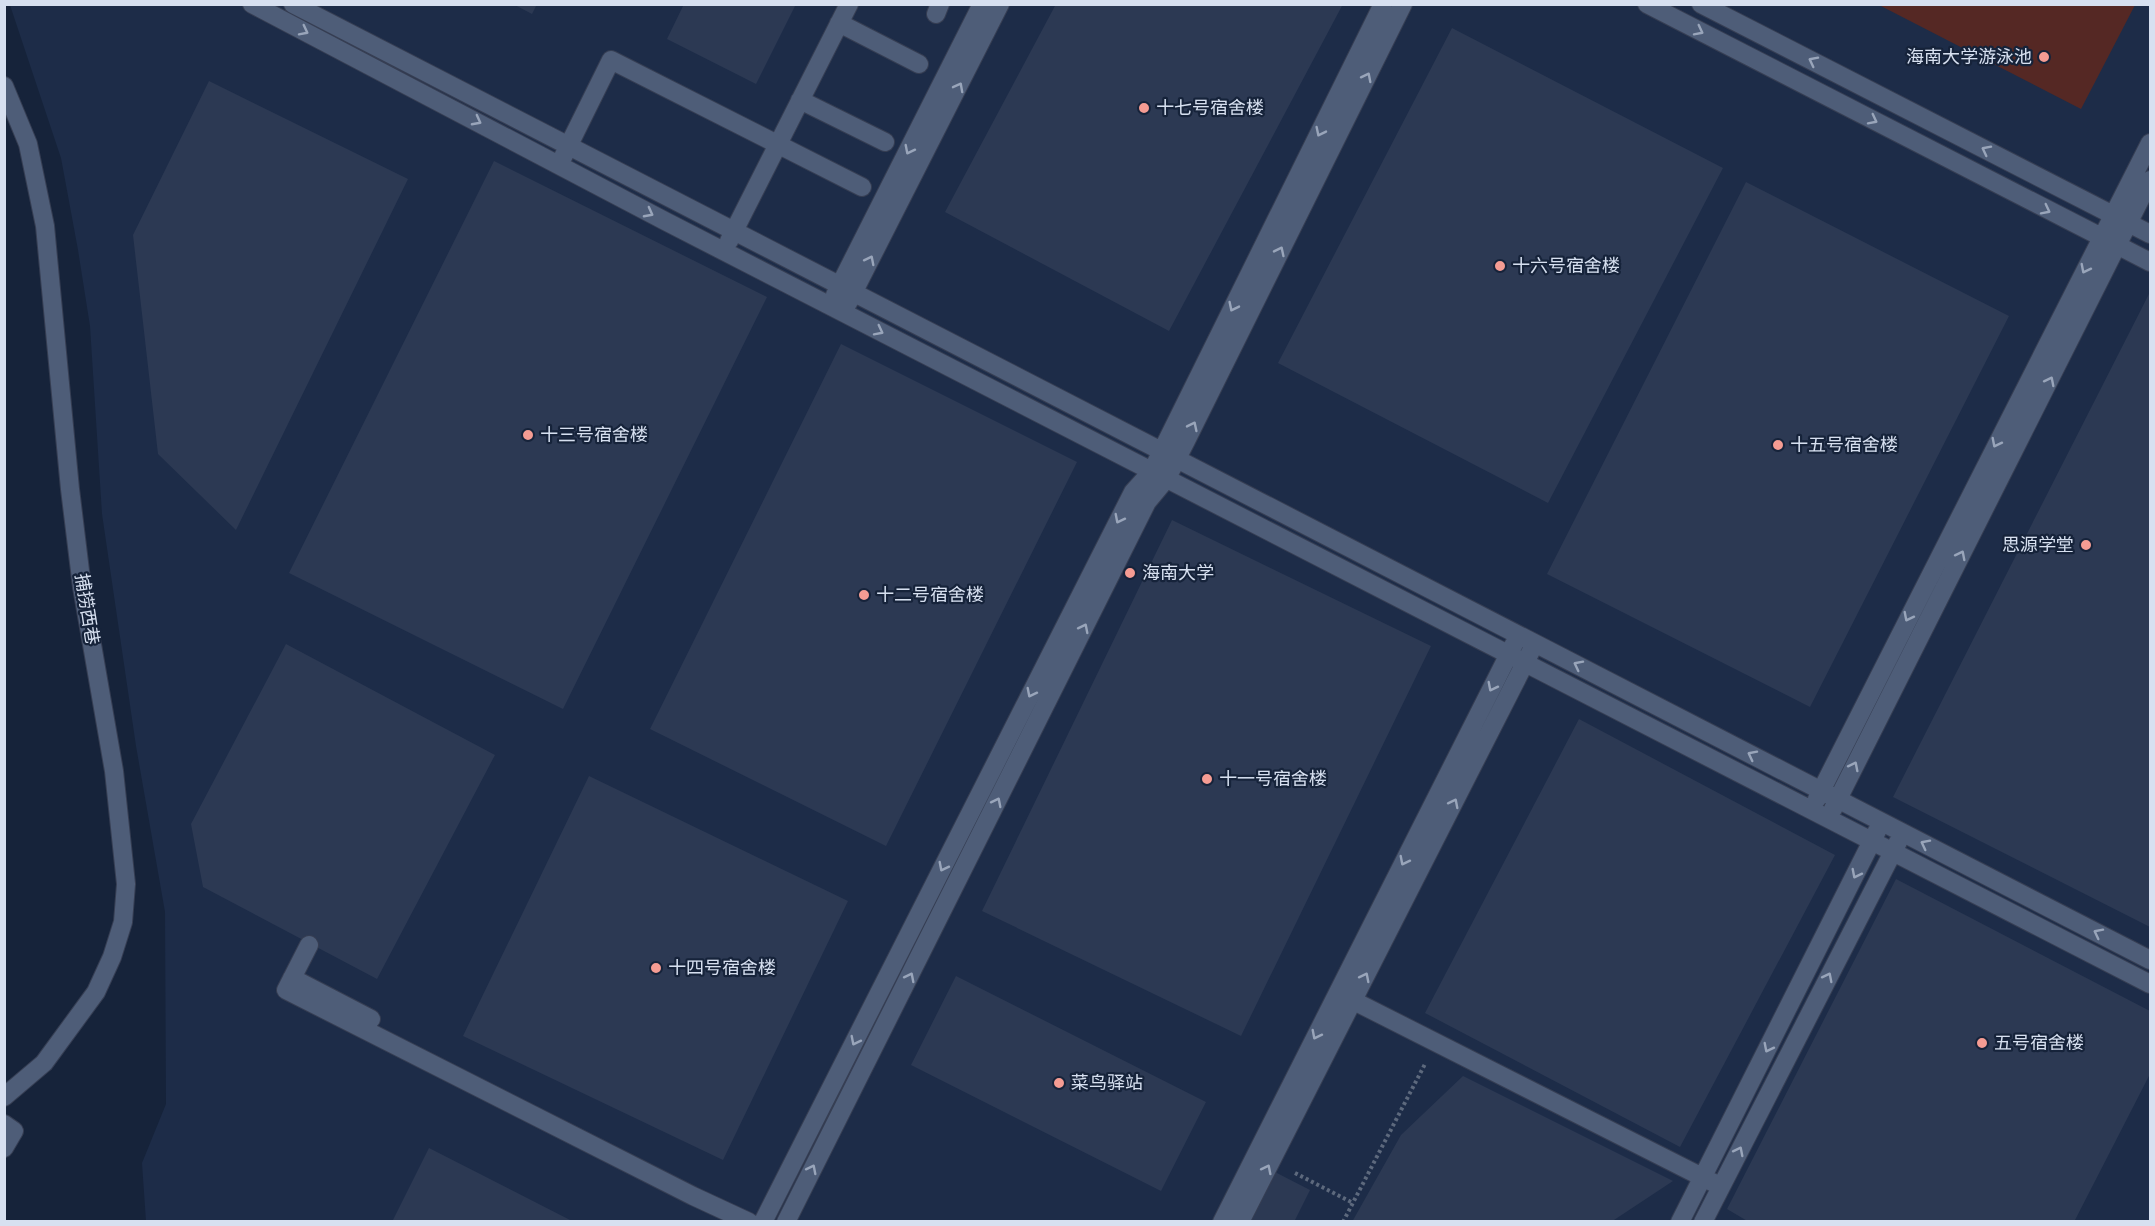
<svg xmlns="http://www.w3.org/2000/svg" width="2155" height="1226" viewBox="0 0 2155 1226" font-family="Poppins,'Noto Sans SC',sans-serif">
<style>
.built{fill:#1d2c48}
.green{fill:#552824}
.building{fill:#2c3953}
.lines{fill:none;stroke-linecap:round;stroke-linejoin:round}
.street-casing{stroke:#363e53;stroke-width:20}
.path{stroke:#5d697d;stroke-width:4;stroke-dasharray:3 3;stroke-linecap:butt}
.street{stroke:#4e5d78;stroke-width:18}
.oneway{stroke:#99a5ba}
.poi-dot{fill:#f59c93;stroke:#16233a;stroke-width:2}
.labels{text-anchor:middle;stroke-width:4.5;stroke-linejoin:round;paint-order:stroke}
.poi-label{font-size:18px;fill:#d7e0f0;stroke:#16233a;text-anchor:start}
.street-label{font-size:18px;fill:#d7e0f0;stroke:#16233a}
</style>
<rect width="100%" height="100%" fill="#16233a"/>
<path class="built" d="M 10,5 L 2150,5 L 2150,1221 L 146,1221 L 142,1163 L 166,1104 L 165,912 L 136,746 L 102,514 L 90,326 L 78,250 L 61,158 Z"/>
<path class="green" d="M 1879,5 L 2135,5 L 2081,109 Z"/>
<path class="building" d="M 513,4 L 537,4 L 532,14 Z
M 684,4 L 796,4 L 756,84 L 667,39 Z
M 1056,4 L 1343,4 L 1169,331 L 945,212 Z
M 1452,28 L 1723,168 L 1548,503 L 1278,363 Z
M 209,81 L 408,179 L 236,530 L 158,454 L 133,235 Z
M 494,161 L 767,297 L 563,709 L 289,573 Z
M 1746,182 L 2009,316 L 1810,707 L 1547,574 Z
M 2150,292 L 2150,927 L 1893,797 Z
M 841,344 L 1077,462 L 886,846 L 650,729 Z
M 1172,520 L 1431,646 L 1241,1036 L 982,911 Z
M 286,644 L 495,755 L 377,979 L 203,887 L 191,824 Z
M 1579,719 L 1835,855 L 1680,1147 L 1425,1013 Z
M 589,776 L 848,901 L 723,1160 L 463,1036 Z
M 1896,879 L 2150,1011 L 2150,1074 L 2074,1222 L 1749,1222 L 1727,1209 Z
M 956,976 L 1206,1102 L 1161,1191 L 911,1065 Z
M 1463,1076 L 1673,1181 L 1611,1222 L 1352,1222 L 1401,1135 Z
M 429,1148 L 574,1222 L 392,1222 Z
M 1275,1172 L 1310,1190 L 1294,1222 L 1250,1222 Z"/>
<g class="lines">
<g class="street-casing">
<path id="street" d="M 252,4 L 665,221 L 2150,984
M 293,4 L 2150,960
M 1647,4 L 2150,262
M 1701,4 L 2150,234
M 936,14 L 940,4
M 839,23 L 919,64
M 4,86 L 28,144 L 45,226 L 70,489 L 82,587 L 114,771 L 126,884 L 123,922 L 112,957 L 96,992 L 44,1063 L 4,1097
M 800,100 L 885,142
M 563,157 L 611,60 L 862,187
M 729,241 L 849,4
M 835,295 L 982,4
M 848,303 L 1000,4
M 1817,799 L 2150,143
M 1833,809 L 2150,180
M 309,945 L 286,990 L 693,1196 L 749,1222
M 292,978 L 371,1019
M 1342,995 L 1714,1183
M 4,1124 L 14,1131 L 4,1148
M 763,1222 L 1133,492 L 1152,471 L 1383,4
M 786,1222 L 1147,502 L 1167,478 L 1186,441 L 1403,4
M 1222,1222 L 1514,644
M 1240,1222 L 1531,651
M 1680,1222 L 1877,831
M 1703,1222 L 1898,842"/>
</g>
<path class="path" d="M 1295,1173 L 1353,1203
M 1343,1222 L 1425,1064"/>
<use href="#street" class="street"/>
</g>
<defs><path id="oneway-chevron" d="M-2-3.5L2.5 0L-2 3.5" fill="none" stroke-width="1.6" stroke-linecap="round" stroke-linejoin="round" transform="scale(1.5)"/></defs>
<g class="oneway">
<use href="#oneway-chevron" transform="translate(304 31) rotate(27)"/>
<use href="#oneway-chevron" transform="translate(1699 31) rotate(27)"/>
<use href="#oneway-chevron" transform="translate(1813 61) rotate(-153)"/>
<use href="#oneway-chevron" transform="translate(1367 77) rotate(-63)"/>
<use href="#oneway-chevron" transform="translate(959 87) rotate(-62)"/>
<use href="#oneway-chevron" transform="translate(1873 120) rotate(27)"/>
<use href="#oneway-chevron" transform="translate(477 121) rotate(28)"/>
<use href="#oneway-chevron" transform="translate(1320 132) rotate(116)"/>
<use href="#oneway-chevron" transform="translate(909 150) rotate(117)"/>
<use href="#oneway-chevron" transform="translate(1986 150) rotate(-153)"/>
<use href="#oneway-chevron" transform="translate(2046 210) rotate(27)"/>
<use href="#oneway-chevron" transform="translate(649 213) rotate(28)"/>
<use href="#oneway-chevron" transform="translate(1280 251) rotate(-64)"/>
<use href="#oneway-chevron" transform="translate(870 260) rotate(-63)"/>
<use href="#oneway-chevron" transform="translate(2085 269) rotate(117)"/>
<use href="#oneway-chevron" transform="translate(1233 307) rotate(116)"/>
<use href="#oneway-chevron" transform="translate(879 331) rotate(27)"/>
<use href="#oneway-chevron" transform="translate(2050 381) rotate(-63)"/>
<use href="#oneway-chevron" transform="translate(1193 426) rotate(-64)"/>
<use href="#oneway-chevron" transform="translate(1996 443) rotate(117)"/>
<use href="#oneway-chevron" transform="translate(1119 519) rotate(117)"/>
<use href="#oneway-chevron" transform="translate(1961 555) rotate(-63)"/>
<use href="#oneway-chevron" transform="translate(1908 617) rotate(117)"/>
<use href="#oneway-chevron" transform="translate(1084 628) rotate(-63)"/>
<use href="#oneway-chevron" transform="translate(1578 665) rotate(-153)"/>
<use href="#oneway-chevron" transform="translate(1492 687) rotate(117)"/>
<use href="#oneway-chevron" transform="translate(1031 693) rotate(117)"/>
<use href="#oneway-chevron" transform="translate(1752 755) rotate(-153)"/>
<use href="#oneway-chevron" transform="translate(1854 766) rotate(-63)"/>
<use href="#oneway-chevron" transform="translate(997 802) rotate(-63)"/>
<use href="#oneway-chevron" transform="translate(1454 803) rotate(-63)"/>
<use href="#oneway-chevron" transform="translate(1925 844) rotate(-153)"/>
<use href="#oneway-chevron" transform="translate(1404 861) rotate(117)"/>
<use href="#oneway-chevron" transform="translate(943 867) rotate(117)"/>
<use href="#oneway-chevron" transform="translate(1856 874) rotate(117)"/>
<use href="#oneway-chevron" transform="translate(2098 933) rotate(-153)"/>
<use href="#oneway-chevron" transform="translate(910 977) rotate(-63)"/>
<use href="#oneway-chevron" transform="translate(1365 977) rotate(-63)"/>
<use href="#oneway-chevron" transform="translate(1828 977) rotate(-63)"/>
<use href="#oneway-chevron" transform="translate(1316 1035) rotate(117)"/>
<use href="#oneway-chevron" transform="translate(855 1041) rotate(117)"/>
<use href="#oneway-chevron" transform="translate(1768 1048) rotate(117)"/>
<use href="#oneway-chevron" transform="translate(1739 1151) rotate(-63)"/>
<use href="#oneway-chevron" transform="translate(812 1169) rotate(-63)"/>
<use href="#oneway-chevron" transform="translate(1267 1169) rotate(-63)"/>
</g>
<g class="poi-dot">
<circle cx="2044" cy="57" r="6"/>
<circle cx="1144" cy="108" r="6"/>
<circle cx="1500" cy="266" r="6"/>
<circle cx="528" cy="435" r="6"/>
<circle cx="1778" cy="445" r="6"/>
<circle cx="2086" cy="545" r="6"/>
<circle cx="1130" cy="573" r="6"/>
<circle cx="864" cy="595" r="6"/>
<circle cx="1207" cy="779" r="6"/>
<circle cx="656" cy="968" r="6"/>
<circle cx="1982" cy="1043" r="6"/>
<circle cx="1059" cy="1083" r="6"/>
</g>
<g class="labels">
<g class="poi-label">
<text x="2032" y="63" text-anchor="end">海南大学游泳池</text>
<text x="1156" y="114">十七号宿舍楼</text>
<text x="1512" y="272">十六号宿舍楼</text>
<text x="540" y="441">十三号宿舍楼</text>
<text x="1790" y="451">十五号宿舍楼</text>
<text x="2074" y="551" text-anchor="end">思源学堂</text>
<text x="1142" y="579">海南大学</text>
<text x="876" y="601">十二号宿舍楼</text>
<text x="1219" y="785">十一号宿舍楼</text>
<text x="668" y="974">十四号宿舍楼</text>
<text x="1994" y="1049">五号宿舍楼</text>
<text x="1071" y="1089">菜鸟驿站</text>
</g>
<g class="street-label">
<text transform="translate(87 609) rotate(81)" y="6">捕捞西巷</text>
</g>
</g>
<rect width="2155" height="1226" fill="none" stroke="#d7e0f0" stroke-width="12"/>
</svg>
